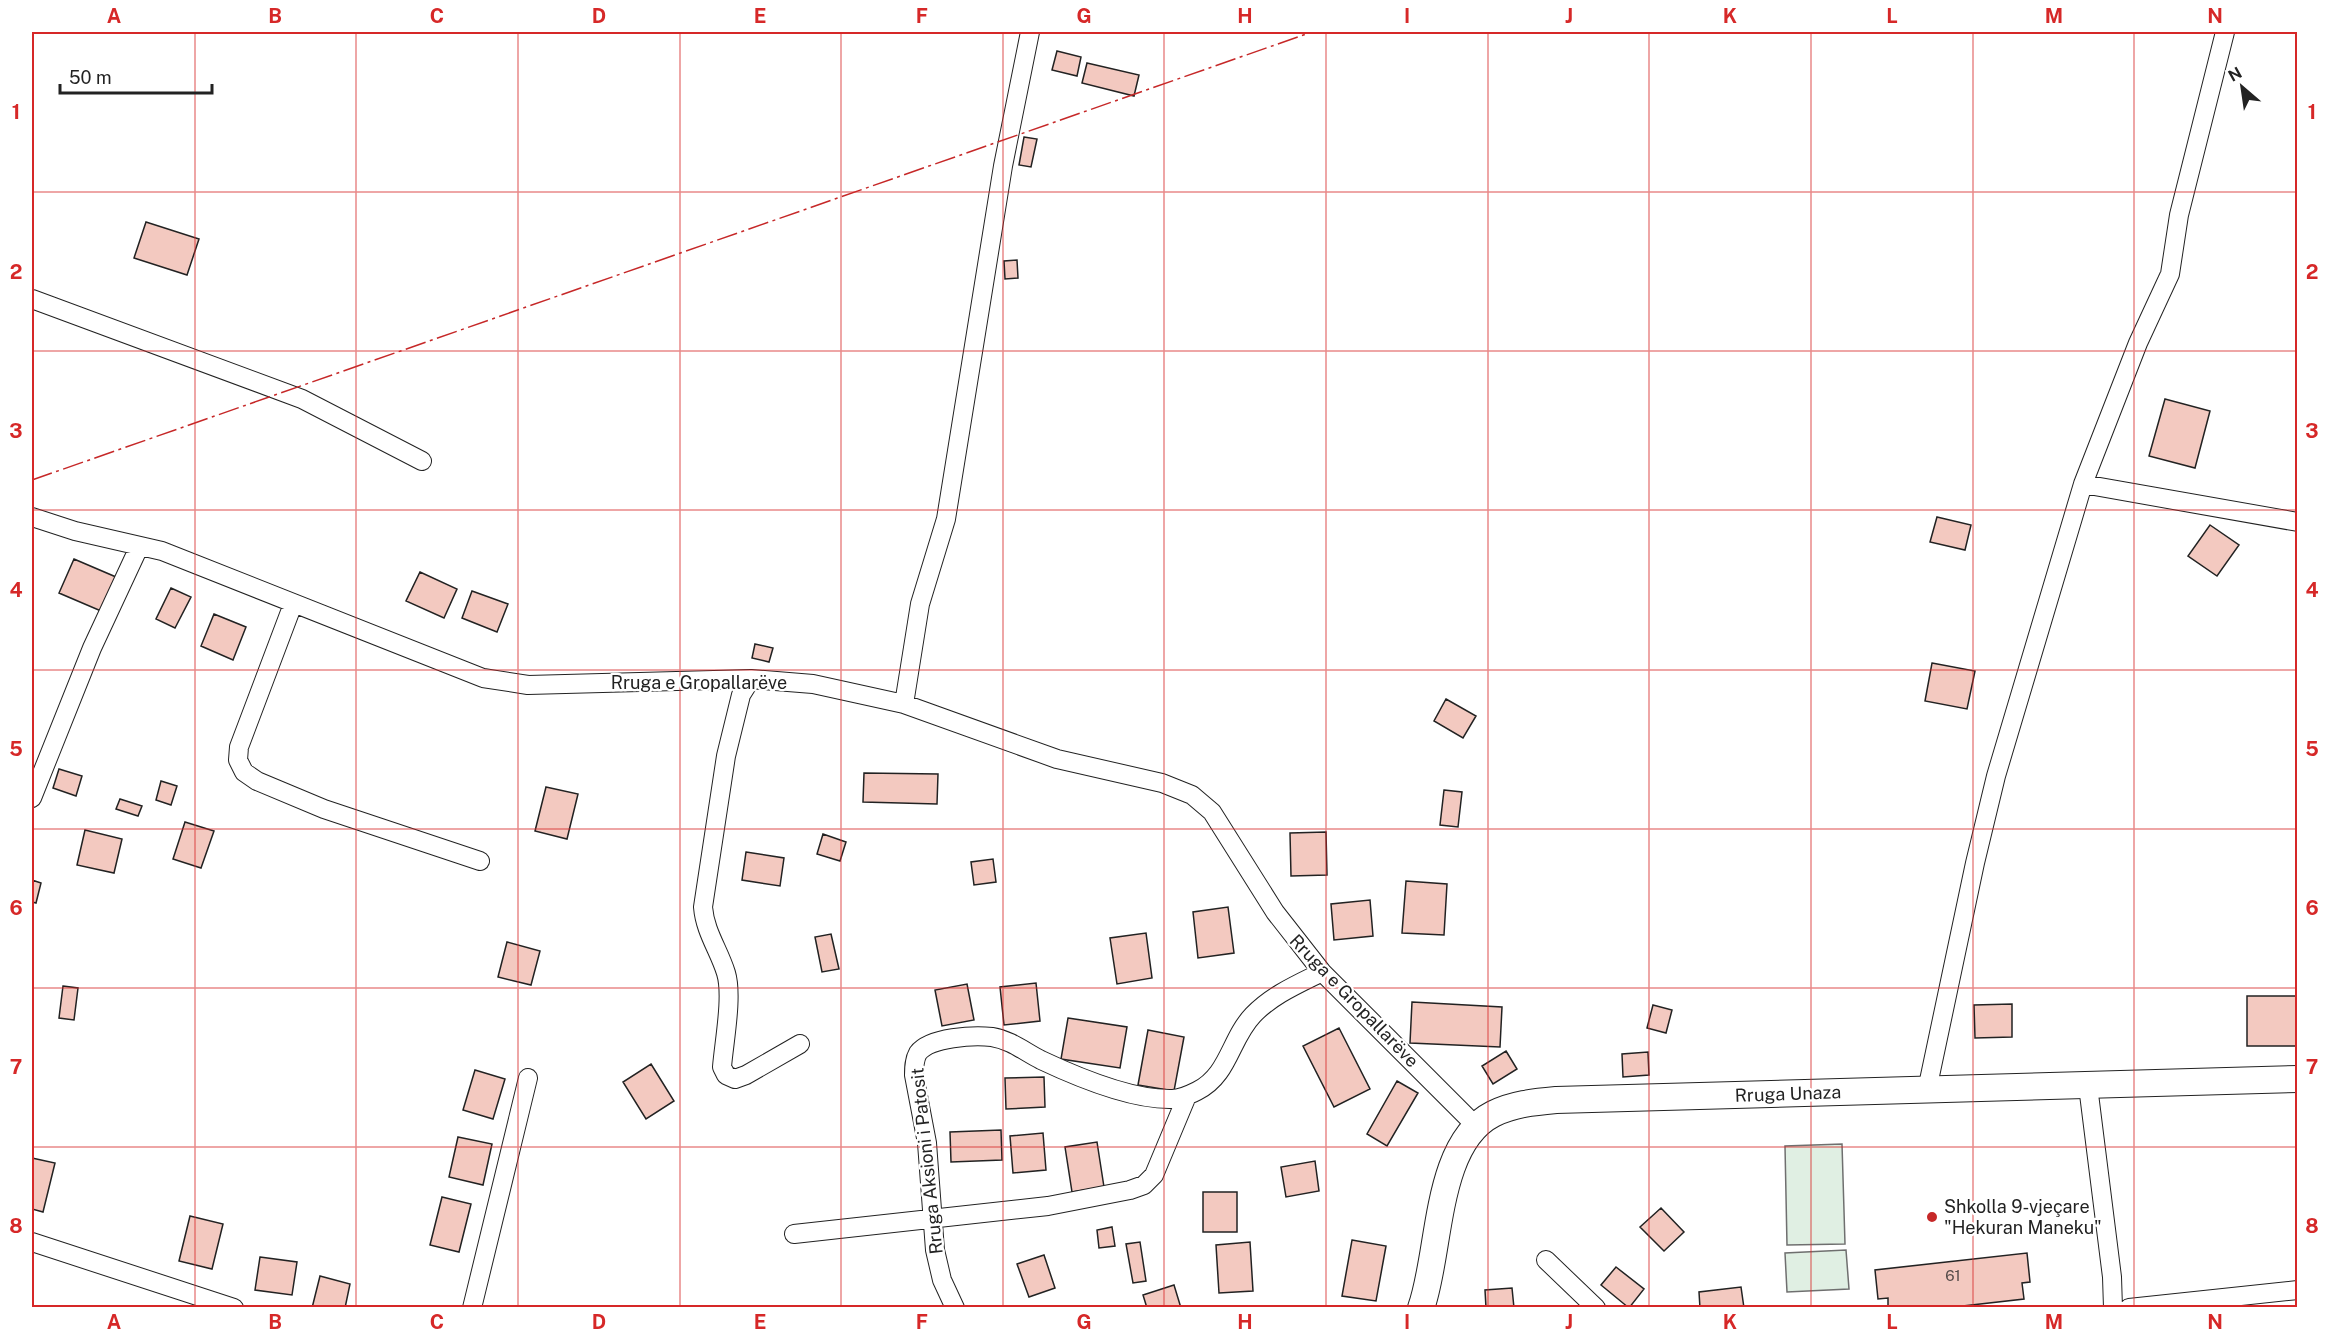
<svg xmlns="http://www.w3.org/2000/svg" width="2329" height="1339" viewBox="0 0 2329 1339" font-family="'Public Sans',sans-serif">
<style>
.green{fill:#e0efe3;stroke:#6f6f6f;stroke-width:1.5}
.building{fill:#f3c9c0;stroke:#222;stroke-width:1.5}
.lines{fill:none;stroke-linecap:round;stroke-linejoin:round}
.minor-casing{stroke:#222;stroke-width:20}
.secondary-casing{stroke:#222;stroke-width:28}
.minor{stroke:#fff;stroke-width:18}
.secondary{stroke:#fff;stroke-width:26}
.power{stroke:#c62828;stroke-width:1.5;stroke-dasharray:21 4.5 3 4.5;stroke-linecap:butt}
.grid{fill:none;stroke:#d62828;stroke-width:1.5;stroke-opacity:0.55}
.poi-dot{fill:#c62828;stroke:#fff;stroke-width:2}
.labels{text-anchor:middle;stroke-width:4.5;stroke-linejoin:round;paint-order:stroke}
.number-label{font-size:15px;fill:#564c4a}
.street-label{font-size:18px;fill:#222;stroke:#fff}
.poi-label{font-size:18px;fill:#222;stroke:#fff;text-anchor:start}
.neatline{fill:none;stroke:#d62828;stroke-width:2}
.grid-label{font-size:20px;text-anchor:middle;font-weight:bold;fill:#d62828}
</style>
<rect width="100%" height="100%" fill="#fff"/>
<path class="green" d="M 1842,1144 L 1845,1244 L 1787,1245 L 1785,1146 Z
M 1846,1250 L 1849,1289 L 1787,1292 L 1785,1253 Z"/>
<path class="building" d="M 1057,51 L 1081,57 L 1077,76 L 1052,70 Z
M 1087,63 L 1139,75 L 1134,96 L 1082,83 Z
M 1024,137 L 1037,139 L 1031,167 L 1019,165 Z
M 146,222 L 199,239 L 187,275 L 134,258 Z
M 1017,260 L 1018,278 L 1005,279 L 1004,261 Z
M 2165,399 L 2210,411 L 2195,468 L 2149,456 Z
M 1937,517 L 1971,525 L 1965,550 L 1930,542 Z
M 2210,525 L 2239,545 L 2217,576 L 2188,556 Z
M 74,559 L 116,577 L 101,611 L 59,593 Z
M 420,572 L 457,589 L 444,618 L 406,601 Z
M 171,588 L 191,597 L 175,628 L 156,619 Z
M 472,591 L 508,604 L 497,632 L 462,618 Z
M 214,614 L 246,627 L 233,660 L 201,646 Z
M 755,644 L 773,648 L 769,662 L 752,658 Z
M 1932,663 L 1975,671 L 1967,709 L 1925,701 Z
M 1446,699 L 1476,716 L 1463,738 L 1434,721 Z
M 59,769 L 82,776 L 76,796 L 53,788 Z
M 864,773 L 938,774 L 937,804 L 863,802 Z
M 161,781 L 177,786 L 171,805 L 156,800 Z
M 546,787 L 578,794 L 567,839 L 535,831 Z
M 1444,790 L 1462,792 L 1458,827 L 1440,825 Z
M 120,799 L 142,806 L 138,816 L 116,809 Z
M 185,822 L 214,831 L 201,868 L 173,859 Z
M 85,830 L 122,839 L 114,873 L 77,865 Z
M 1326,832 L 1327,875 L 1291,876 L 1290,833 Z
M 823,834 L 846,842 L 840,861 L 817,854 Z
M 746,852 L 784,858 L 780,886 L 742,880 Z
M 993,859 L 996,882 L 974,885 L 971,862 Z
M 32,880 L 41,883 L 36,903 L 32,902 Z
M 1406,881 L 1447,884 L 1444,935 L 1402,933 Z
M 1370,900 L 1373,936 L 1334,940 L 1331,904 Z
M 1228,907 L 1234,953 L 1198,958 L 1193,912 Z
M 1146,933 L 1152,978 L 1117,984 L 1110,938 Z
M 831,934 L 839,969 L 822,972 L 815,937 Z
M 507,942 L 540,951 L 531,985 L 498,977 Z
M 1036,983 L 1040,1021 L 1004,1025 L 1000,987 Z
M 967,984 L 974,1020 L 942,1026 L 935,990 Z
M 63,986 L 78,988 L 74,1020 L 59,1018 Z
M 2247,996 L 2298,996 L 2298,1046 L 2247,1046 Z
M 1412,1002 L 1502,1007 L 1500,1047 L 1410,1043 Z
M 2012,1004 L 2012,1037 L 1975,1038 L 1974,1005 Z
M 1653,1005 L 1672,1010 L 1666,1033 L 1647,1028 Z
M 1068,1018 L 1127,1027 L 1120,1068 L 1061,1059 Z
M 1339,1028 L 1370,1089 L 1334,1107 L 1303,1046 Z
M 1148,1030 L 1184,1037 L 1174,1091 L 1138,1085 Z
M 1506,1051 L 1517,1069 L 1493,1084 L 1482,1066 Z
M 1648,1052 L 1649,1075 L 1623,1077 L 1622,1054 Z
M 651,1064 L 674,1101 L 646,1119 L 623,1082 Z
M 475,1070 L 505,1079 L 493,1119 L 463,1110 Z
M 1044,1077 L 1045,1107 L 1006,1109 L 1005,1078 Z
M 1397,1081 L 1418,1093 L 1387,1146 L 1367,1134 Z
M 1001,1130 L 1002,1160 L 951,1162 L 950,1132 Z
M 1043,1133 L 1046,1170 L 1013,1173 L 1010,1136 Z
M 458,1137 L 492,1144 L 483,1185 L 449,1177 Z
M 1097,1142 L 1104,1187 L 1072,1192 L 1065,1147 Z
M 32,1158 L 55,1163 L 43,1212 L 32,1209 Z
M 1315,1161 L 1319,1191 L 1286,1197 L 1281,1167 Z
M 1203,1192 L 1237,1192 L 1237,1232 L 1203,1232 Z
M 442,1197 L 471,1204 L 459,1252 L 430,1245 Z
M 1661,1208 L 1684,1232 L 1664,1251 L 1640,1227 Z
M 190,1216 L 223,1224 L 212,1269 L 179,1261 Z
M 1112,1227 L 1115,1246 L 1099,1248 L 1097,1230 Z
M 1352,1240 L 1386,1246 L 1376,1301 L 1342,1296 Z
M 1140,1242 L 1146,1281 L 1133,1283 L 1126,1244 Z
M 1250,1242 L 1253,1291 L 1219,1293 L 1216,1245 Z
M 2027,1253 L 2030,1282 L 2022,1283 L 2024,1299 L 1945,1308 L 1888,1308 L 1888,1298 L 1878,1299 L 1875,1270 Z
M 1044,1255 L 1055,1288 L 1029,1297 L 1017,1264 Z
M 260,1257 L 297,1262 L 292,1295 L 255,1290 Z
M 1616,1267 L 1644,1289 L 1629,1308 L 1601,1285 Z
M 320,1276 L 350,1284 L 345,1308 L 312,1308 Z
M 1174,1285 L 1181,1308 L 1147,1308 L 1143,1295 Z
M 1741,1287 L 1744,1308 L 1700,1308 L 1699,1292 Z
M 1512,1288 L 1514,1308 L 1486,1308 L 1485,1290 Z"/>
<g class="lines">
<g class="minor-casing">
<path id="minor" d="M 32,299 L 302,399 L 422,461
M 2083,484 L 2298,522
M 32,517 L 75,531 L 162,551 L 483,678 L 528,685 L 751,679 L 813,684 L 904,704 L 1057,759 L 1162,783 L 1192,795 L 1212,812 L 1275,912 L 1322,972 L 1476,1126
M 293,604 L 239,747 L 238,760 L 244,772 L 257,781 L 324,809 L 480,861
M 751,679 L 741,695 L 726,756 L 703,907 C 705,932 719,950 726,973 C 733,996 724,1042 722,1067 L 726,1075 L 735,1079 L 746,1075 L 800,1044
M 904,704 L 920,604 L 946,519 L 1003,166 L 1030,32
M 32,798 L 92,648 L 139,547
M 2088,1086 L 2112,1277 L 2113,1308
M 1927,1090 L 1975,863 L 1996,776 L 2083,484 L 2138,343 L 2170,274 L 2179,215 L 2225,32
M 794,1234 L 1048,1206 L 1130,1190 L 1144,1185 L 1154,1175 L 1187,1096
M 32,1242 L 234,1308
M 1546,1260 L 1596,1308
M 472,1308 L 528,1078
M 955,1308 L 942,1280 L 935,1250 L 927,1143 L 914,1075 C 914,1068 914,1060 918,1053 C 930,1037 974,1035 992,1037 C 1011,1040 1025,1052 1041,1060 C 1077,1077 1132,1100 1172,1099 C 1181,1099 1189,1095 1197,1091 C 1229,1075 1230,1039 1253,1015 C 1272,995 1298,984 1322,972
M 2129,1308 L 2298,1290"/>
</g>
<g class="secondary-casing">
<path id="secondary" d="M 1421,1308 C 1441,1253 1434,1144 1493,1114 C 1513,1104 1534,1102 1556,1100 L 2298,1079"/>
</g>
<use href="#minor" class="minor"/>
<use href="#secondary" class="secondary"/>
<path class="power" d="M 32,480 L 1312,32"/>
</g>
<path class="grid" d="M 195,32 L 195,1308M 356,32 L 356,1308M 518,32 L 518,1308M 680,32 L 680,1308M 841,32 L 841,1308M 1003,32 L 1003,1308M 1164,32 L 1164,1308M 1326,32 L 1326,1308M 1488,32 L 1488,1308M 1649,32 L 1649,1308M 1811,32 L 1811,1308M 1973,32 L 1973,1308M 2134,32 L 2134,1308M 32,192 L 2298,192M 32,351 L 2298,351M 32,510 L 2298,510M 32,670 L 2298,670M 32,829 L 2298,829M 32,988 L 2298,988M 32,1147 L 2298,1147"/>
<circle class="poi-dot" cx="1932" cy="1217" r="6"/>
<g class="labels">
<g class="number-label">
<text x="1953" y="1281">61</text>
</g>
<g class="street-label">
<text x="699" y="689">Rruga e Gropallarëve</text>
<text transform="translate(1354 1001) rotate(46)" y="6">Rruga e Gropallarëve</text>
<text transform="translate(1788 1094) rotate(-2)" y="6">Rruga Unaza</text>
<text transform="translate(927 1161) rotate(-96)" y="6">Rruga Aksioni i Patosit</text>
</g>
<g class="poi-label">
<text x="1944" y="1213">Shkolla 9-vjeçare<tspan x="1944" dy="21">"Hekuran Maneku"</tspan></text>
</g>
</g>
<rect width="2329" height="1339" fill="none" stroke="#ffffff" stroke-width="66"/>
<g transform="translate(2242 87) rotate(331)" stroke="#ffffff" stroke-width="4.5" paint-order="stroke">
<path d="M0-4.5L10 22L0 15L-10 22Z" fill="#222222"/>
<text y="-9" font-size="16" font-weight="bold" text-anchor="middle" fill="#222222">N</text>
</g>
<path d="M60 84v9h152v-9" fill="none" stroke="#222222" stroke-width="3"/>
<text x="69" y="84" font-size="18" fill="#222222" stroke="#ffffff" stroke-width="4.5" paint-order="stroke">50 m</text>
<rect x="33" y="33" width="2263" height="1273" class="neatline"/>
<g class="grid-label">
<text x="114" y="23">A</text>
<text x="275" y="23">B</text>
<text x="437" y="23">C</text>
<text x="599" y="23">D</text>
<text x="760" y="23">E</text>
<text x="922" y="23">F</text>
<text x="1084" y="23">G</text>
<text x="1245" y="23">H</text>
<text x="1407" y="23">I</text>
<text x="1569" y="23">J</text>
<text x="1730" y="23">K</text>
<text x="1892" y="23">L</text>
<text x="2054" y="23">M</text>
<text x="2215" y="23">N</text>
<text x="16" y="119">1</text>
<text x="2312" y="119">1</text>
<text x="16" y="279">2</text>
<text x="2312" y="279">2</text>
<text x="16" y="438">3</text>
<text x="2312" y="438">3</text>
<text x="16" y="597">4</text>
<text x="2312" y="597">4</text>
<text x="16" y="756">5</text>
<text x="2312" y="756">5</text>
<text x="16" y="915">6</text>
<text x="2312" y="915">6</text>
<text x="16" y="1074">7</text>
<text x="2312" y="1074">7</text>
<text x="16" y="1233">8</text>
<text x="2312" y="1233">8</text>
<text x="114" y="1329">A</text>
<text x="275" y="1329">B</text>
<text x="437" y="1329">C</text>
<text x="599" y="1329">D</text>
<text x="760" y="1329">E</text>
<text x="922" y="1329">F</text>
<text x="1084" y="1329">G</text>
<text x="1245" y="1329">H</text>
<text x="1407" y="1329">I</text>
<text x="1569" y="1329">J</text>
<text x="1730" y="1329">K</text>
<text x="1892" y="1329">L</text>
<text x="2054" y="1329">M</text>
<text x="2215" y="1329">N</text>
</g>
</svg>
